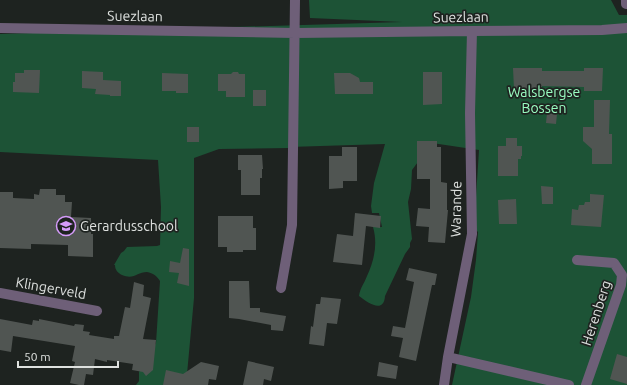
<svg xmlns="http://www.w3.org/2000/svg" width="627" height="385" viewBox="0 0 627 385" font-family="Ubuntu,sans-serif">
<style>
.green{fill:#1d5336}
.building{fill:#505552}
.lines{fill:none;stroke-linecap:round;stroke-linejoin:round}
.minor{stroke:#6e5f78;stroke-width:10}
.labels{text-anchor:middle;stroke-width:3.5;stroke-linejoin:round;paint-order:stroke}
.street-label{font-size:14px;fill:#dee1df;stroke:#1e2320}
.park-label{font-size:14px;fill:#99fdc1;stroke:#1e2320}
.poi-label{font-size:14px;fill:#dee1df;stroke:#1e2320;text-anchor:start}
</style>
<rect width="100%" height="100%" fill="#1e2320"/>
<path class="green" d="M 309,0 L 611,0 L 619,15 L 627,15 L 627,385 L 452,385 L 471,297 L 476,260 L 478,232 L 474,228 L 479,150 L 432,143 L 412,170 L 411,189 L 408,202 L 412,239 L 410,243 L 410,247 L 405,254 L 385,296 C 384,314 368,303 359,296 C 360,288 364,284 367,276 C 374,261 378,244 373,227 L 382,227 L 379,213 L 372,213 L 371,206 L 374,183 L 385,144 L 289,147 L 289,148 L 219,149 L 194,158 L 194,298 L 186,385 L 136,385 L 139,381 L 139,372 L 156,343 L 160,281 C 157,276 153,273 147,272 C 137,272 134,280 122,275 C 118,273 115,270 115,265 L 114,265 L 121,253 L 124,251 L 127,247 L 157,246 L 160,245 L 161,207 L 158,160 L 0,152 L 0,34 L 402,22 L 310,18 Z"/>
<path class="building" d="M 513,68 L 542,68 L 542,71 L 584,71 L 584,68 L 603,68 L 602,91 L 584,91 L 584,87 L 542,86 L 542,89 L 514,89 Z
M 24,70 L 40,70 L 39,93 L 13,92 L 13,82 L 15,82 L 15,73 L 24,73 Z
M 82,71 L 103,72 L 103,80 L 121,81 L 121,96 L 110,96 L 110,95 L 95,94 L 96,89 L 82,88 Z
M 233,72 L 238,72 L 239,74 L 245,74 L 245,97 L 226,97 L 226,91 L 218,91 L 218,74 L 231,74 Z
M 423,72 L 442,72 L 442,104 L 423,105 Z
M 162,73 L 188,74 L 188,93 L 176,93 L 176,91 L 162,91 Z
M 334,73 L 350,73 L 359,78 L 360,82 L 373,82 L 373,94 L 335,94 Z
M 253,90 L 266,90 L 266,106 L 253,106 Z
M 594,100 L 610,100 L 609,134 L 612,134 L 612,164 L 592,164 L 592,149 L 583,141 L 583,127 L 594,127 Z
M 547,113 L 557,114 L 556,124 L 546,123 Z
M 187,127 L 199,127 L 199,142 L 187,142 Z
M 506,138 L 517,138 L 517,146 L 522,146 L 522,156 L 521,156 L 521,159 L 518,159 L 518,176 L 498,176 L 498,146 L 506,146 Z
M 417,141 L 437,141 L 437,147 L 441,147 L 441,182 L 447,183 L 447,210 L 448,210 L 445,243 L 428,242 L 429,227 L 416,226 L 418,208 L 430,209 L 430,179 L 417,179 Z
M 342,147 L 357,147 L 357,181 L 343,181 L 343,188 L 329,189 L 329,156 L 342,156 Z
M 238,155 L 262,155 L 263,169 L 262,169 L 262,178 L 260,178 L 260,195 L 241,195 L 241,170 L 238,170 Z
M 541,186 L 553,187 L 553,204 L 542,204 Z
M 40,189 L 56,189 L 56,195 L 65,195 L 65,202 L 72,202 L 71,217 L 91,218 L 91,234 L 93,234 L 93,257 L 68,256 L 68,245 L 31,244 L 31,249 L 0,248 L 0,192 L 13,192 L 13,198 L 34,199 L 34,194 L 39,195 Z
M 590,194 L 604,195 L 601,227 L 571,225 L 572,209 L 578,210 L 579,205 L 584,205 L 585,202 L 590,202 Z
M 516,199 L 517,224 L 499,224 L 498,200 Z
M 355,213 L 381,216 L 380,228 L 366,226 L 362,265 L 333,262 L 337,234 L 353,236 Z
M 218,216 L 253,216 L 253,228 L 256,228 L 256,250 L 243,250 L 243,252 L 227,252 L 227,247 L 218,247 Z
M 183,248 L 189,249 L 189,286 L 177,283 L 179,273 L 169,272 L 170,261 L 180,263 Z
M 409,268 L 437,274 L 435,285 L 432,285 L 416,361 L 399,357 L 403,338 L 391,336 L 393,326 L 405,328 L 414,282 L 406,280 Z
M 229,281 L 249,281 L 250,308 L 260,308 L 260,312 L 286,316 L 283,331 L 271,330 L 271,325 L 239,319 L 229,318 Z
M 134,282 L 144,285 L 143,296 L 151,298 L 143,339 L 156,340 L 153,370 L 146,376 L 143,372 L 132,370 L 133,364 L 107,360 L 107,362 L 95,359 L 93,375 L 86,374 L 84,385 L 79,385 L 70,383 L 75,362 L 72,361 L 75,346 L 13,336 L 11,352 L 0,350 L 0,319 L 32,325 L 33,320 L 39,321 L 39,319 L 74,326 L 75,324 L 84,325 L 83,331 L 90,332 L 89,335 L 114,339 L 114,336 L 119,336 L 125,307 L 130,308 Z
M 321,297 L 341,299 L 337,324 L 327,323 L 324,346 L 309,344 L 311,326 L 313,327 L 316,304 L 320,304 Z
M 617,354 L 627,357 L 627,384 L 610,379 Z
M 248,361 L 274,367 L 271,381 L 264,379 L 263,385 L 243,385 Z
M 201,362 L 219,366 L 216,380 L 209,379 L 208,385 L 163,385 L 166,370 L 183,374 Z
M 379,362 L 398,366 L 396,379 L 377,376 Z"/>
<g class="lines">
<path class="minor" d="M 626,0 L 626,4
M 0,28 L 295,33 L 472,31 L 602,30 L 627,28
M 577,260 L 614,263 L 622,275 L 621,285 L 586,385
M 281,288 L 292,225 L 295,0
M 0,293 L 97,311
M 448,357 L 569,385
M 444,385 L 448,357 L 472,234 L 470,113 L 472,31"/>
</g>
<defs>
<g id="school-ring" transform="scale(1)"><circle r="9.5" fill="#1e2320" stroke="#d59bfa" stroke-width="1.5"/><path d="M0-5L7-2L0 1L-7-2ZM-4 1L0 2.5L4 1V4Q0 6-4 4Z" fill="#d59bfa"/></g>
</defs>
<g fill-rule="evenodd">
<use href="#school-ring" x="66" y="226"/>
</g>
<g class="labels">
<g class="street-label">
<text transform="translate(135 16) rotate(1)" y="5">Suezlaan</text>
<text transform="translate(461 17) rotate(-1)" y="5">Suezlaan</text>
<text transform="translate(456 209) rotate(-89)" y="5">Warande</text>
<text transform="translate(51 288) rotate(10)" y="5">Klingerveld</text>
<text transform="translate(596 313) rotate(-72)" y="5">Herenberg</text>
</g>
<g class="park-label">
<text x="544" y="97">Walsbergse<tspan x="544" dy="16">Bossen</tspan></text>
</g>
<g class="poi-label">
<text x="80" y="231">Gerardusschool</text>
</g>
</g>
<path d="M18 361v6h100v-6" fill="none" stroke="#dee1df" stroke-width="2"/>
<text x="24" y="361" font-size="12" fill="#dee1df" stroke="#1e2320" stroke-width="3" paint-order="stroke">50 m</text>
</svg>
